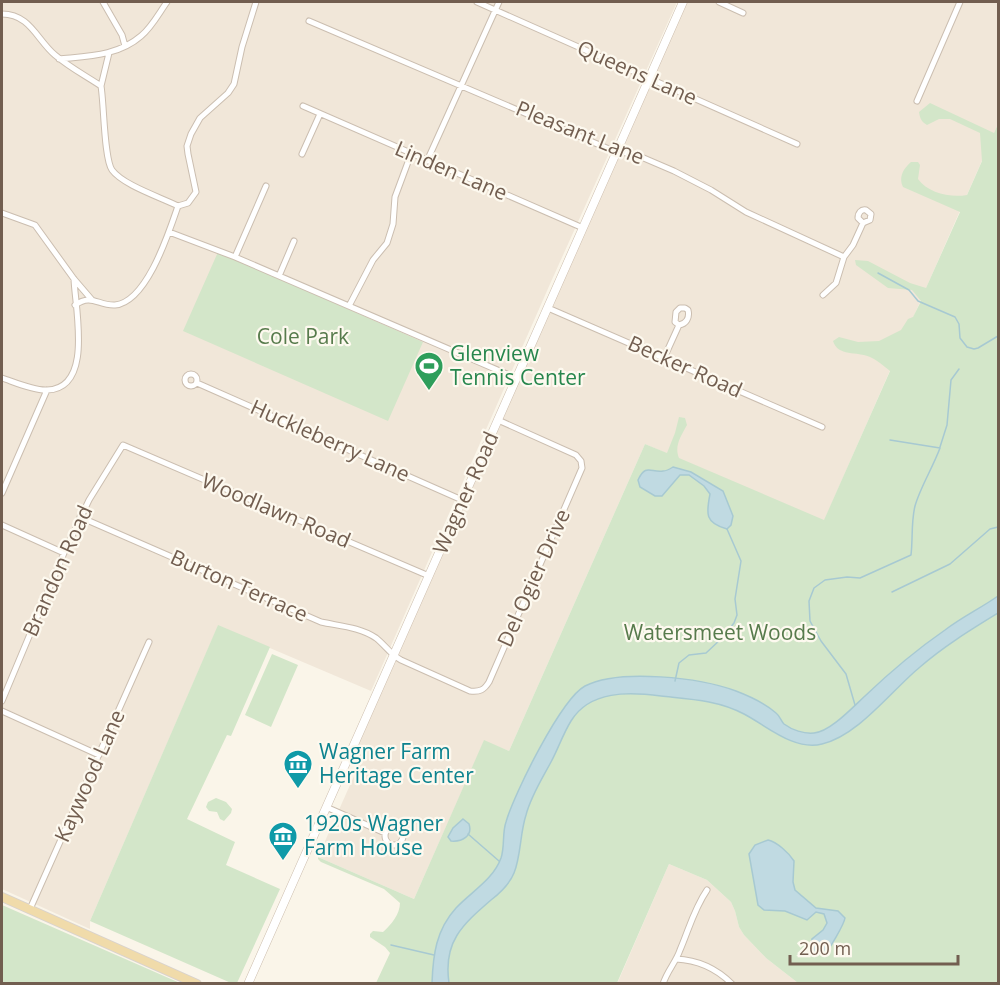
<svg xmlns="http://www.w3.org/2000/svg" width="1000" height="985" viewBox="0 0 1000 985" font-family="'Open Sans',sans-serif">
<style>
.residential{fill:#f1e7d9}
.green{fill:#d3e6c9}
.water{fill:#c0dae2;stroke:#a7c9d2;stroke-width:1.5}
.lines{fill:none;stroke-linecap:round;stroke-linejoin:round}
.stream{stroke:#a7c9d2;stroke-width:1.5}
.street-casing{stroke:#cbbeb0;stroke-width:7}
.secondary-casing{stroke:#cdbeae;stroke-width:9}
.primary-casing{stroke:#d8d2ce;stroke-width:10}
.street{stroke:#fff;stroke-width:5}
.secondary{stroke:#fff;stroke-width:8}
.primary{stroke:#f0dbaa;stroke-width:8}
.labels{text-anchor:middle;stroke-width:4.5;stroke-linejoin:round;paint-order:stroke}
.street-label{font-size:21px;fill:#725e50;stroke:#fdf9ef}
.park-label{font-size:21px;fill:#577b4c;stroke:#fdf9ef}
.leisure-label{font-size:21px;fill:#27864d;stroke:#fdf9ef;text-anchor:start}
.culture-label{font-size:21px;fill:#0d838f;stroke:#fdf9ef;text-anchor:start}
</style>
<rect width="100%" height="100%" fill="#faf5e9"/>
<path class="residential" d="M 2,2 L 677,2 L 550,284 L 371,691 L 218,626 L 90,921 L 90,929 L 2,889 Z
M 687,2 L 998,2 L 998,124 L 824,521 L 645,444 L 509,751 L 484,741 L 414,899 L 318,857 L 358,767 L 349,763 Z
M 669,864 L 707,880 L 731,902 L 735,911 L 739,927 L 744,935 L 766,958 L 798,983 L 617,984 Z"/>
<path class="green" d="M 930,103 L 994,133 L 998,124 L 998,983 L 798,983 L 766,958 L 744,935 L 739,927 L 735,911 L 731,902 L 707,880 L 669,864 L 617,983 L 376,983 L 390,953 L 385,947 L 370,937 L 370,934 L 373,931 L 383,932 C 391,925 400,914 400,903 L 384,889 L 321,862 L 318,859 L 318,857 L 414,899 L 484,740 L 509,751 L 645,444 L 667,453 L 675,433 L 679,417 L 685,418 L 687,425 C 681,436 674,446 679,458 L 824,520 L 890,371 C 884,366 877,360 870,357 C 857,351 838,357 833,341 L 839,337 L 858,342 L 879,341 L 901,330 L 908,319 L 913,317 L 921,301 L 912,290 L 888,288 L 856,265 L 855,260 L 868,261 L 910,283 L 926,288 L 960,212 L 903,187 C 898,177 904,168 911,162 L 918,162 L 920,165 L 918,179 C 928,193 950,198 967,195 L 982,161 L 980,133 L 950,119 L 939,119 L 927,125 C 922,122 920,119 919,112 Z
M 218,252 L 423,342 L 388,421 L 183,331 Z
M 218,625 L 270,647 L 231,736 L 227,735 L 187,819 L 235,842 L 226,865 L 280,889 L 237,983 L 231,983 L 90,921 Z
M 272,654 L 298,665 L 271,727 L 245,715 Z
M 216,798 L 226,802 L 232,809 L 231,813 L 224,821 L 220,819 L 217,812 L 209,811 L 206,807 L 208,802 Z
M 2,905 L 180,983 L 2,983 Z"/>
<path class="water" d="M 673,467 L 691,472 L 723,491 L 733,516 L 731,525 L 727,529 C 705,523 706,514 710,494 L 704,486 L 689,475 L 680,475 L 662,496 L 655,496 L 640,487 L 638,480 C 646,463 651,473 663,471 C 667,471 670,469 673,467 Z
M 998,596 L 998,613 C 972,629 944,646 920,667 C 892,690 858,736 822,744 C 794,751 767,726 744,714 C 718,700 689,699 661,696 C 629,692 590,690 571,721 C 563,734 558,749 551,762 C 542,779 531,796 526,815 C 520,833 521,856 514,873 C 510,883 500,893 491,900 C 462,925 443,942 449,983 L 432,983 C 433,955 436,930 456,908 C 472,891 493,880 501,858 C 505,846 502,833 506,822 C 514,794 561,699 585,686 C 620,668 701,678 736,691 C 749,696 766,704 776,713 C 780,716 781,721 784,724 C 792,730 804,734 814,733 C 830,732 853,707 865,696 C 888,674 919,648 945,630 C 962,617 981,608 998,596 Z
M 463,819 L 469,824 C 473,836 462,842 451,841 L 448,837 L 453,828 Z
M 768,840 C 777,842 789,853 794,861 L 793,882 L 795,890 L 816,908 L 838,911 L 845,918 C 844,924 829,951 824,954 L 815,953 L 811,947 L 812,939 L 823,930 L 827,923 L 824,914 L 816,912 L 807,920 L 785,911 L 764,910 L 758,905 L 749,854 L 755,845 Z"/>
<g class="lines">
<path class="stream" d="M 878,273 L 909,290 L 918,301 L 955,317 L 959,324 L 960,338 L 967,347 L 974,349 L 978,348 L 998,336
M 940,447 L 947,425 L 951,380 L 959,369
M 892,592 L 950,564 L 990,529 L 998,527
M 675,681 L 679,663 L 689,655 L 706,653 L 721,639 L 734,623 L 737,615 L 735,599 L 741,561 L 727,529
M 855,705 L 846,674 L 821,641 L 810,621 L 809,601 L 814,588 L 825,580 L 847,577 L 860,578 L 911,555 C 913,538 911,522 915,506 C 920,488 933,467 940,448 L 890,440
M 468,834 L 499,861
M 391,945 L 434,955"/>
<g class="street-casing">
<path id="street" d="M 103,2 L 122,35 L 125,46
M 477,2 L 797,144
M 719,2 L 743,13
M 2,14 C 30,14 37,40 55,55 C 69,67 86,76 101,86 C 104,103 104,159 112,170 C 123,185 160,197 178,206
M 309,21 L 609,149 L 639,156 L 674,171 L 711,190 L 746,212 L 844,257
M 59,59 C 88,56 118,56 141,36 C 152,27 159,13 167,2
M 101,86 L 109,53
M 917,101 L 960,2
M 303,106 L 583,228
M 302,154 L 320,114
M 427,161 L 499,2
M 2,213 L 35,225 L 74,279 L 92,300
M 169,232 L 235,257 L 516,378
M 235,257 L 266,186
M 279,276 L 294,241
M 823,295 L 836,283 L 844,257 L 853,245 L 863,223 L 870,220 L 871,214 L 866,210 C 861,209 858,213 858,218 L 863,223
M 75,305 C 92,293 98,306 115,305 C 147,302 169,232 178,206 L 188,203 L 196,192 L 188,154 L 187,146 L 191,134 L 200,118 L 228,93 L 234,84 L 242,47 L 256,2
M 349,306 L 373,260 L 387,243 L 393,224 L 395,197 L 411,154
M 548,308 L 822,427
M 664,358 L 679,325 C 686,324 690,318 688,310 L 685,308 L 680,308 L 676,312 L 675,322 L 679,325
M185 380a6 6 0 1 1 12 0a6 6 0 1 1-12 0Z
M 2,378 C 14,382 34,391 47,390 C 94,389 75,308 74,279
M 197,383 L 462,500
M 2,493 L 47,390
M 80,517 L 321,622 C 339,626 360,627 376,638 C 385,645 391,655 401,660 L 470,691 C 480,692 484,690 489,682 L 582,468 L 581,461 L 576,455 L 498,420
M 2,525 L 64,553
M 2,701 L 64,553 L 89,500 L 123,445 L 429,576
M 2,711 L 99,755
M 326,807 L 385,833
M385 836a9 9 0 1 1 18 0a9 9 0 1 1-18 0Z
M 30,909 L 149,642
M 676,959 C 698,960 716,968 732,984
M 663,984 C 667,971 676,962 680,950 C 689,929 694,909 707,890"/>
</g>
<g class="secondary-casing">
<path id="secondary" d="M 248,984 L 683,2"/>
</g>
<g class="primary-casing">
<path id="primary" d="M 2,897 L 197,984"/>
</g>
<use href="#street" class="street"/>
<use href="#secondary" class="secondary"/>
<use href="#primary" class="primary"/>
</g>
<defs>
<g id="stadium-pin" transform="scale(1.5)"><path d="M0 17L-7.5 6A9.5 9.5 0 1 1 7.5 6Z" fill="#2e9e5b" stroke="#fdf9ef"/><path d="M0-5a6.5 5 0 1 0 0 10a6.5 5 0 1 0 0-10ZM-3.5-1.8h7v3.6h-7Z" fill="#fff"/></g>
<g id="museum-pin" transform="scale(1.5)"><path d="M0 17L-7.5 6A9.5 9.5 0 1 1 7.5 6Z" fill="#0f9aa8" stroke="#fdf9ef"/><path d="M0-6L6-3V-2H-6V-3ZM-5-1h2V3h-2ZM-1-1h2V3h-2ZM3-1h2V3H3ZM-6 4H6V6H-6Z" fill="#fff"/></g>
</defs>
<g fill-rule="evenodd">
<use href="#stadium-pin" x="429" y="366"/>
<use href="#museum-pin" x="298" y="764"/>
<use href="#museum-pin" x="283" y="836"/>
</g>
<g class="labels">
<g class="street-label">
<text transform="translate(637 73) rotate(24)" y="7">Queens Lane</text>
<text transform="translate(580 133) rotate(22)" y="7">Pleasant Lane</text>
<text transform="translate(451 171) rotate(23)" y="7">Linden Lane</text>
<text transform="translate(685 367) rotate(24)" y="7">Becker Road</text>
<text transform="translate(330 441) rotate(24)" y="7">Huckleberry Lane</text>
<text transform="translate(466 493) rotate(-66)" y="7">Wagner Road</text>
<text transform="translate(276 511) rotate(23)" y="7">Woodlawn Road</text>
<text transform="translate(58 571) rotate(-66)" y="7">Brandon Road</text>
<text transform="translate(534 578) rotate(-66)" y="7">Del Ogier Drive</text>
<text transform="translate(239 586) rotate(24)" y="7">Burton Terrace</text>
<text transform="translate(90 776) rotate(-66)" y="7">Kaywood Lane</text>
</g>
<g class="park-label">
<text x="303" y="344">Cole Park</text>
<text x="720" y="640">Watersmeet Woods</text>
</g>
<g class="leisure-label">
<text x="450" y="361">Glenview<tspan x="450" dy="24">Tennis Center</tspan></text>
</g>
<g class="culture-label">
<text x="319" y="759">Wagner Farm<tspan x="319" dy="24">Heritage Center</tspan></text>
<text x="304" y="831">1920s Wagner<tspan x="304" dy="24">Farm House</tspan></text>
</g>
</g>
<rect width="1000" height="985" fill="none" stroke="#725e50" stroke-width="6"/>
<path d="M790 955v9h168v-9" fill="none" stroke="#725e50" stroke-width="3"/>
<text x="799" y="955" font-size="18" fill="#725e50" stroke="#fdf9ef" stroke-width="4.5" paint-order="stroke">200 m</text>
</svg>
